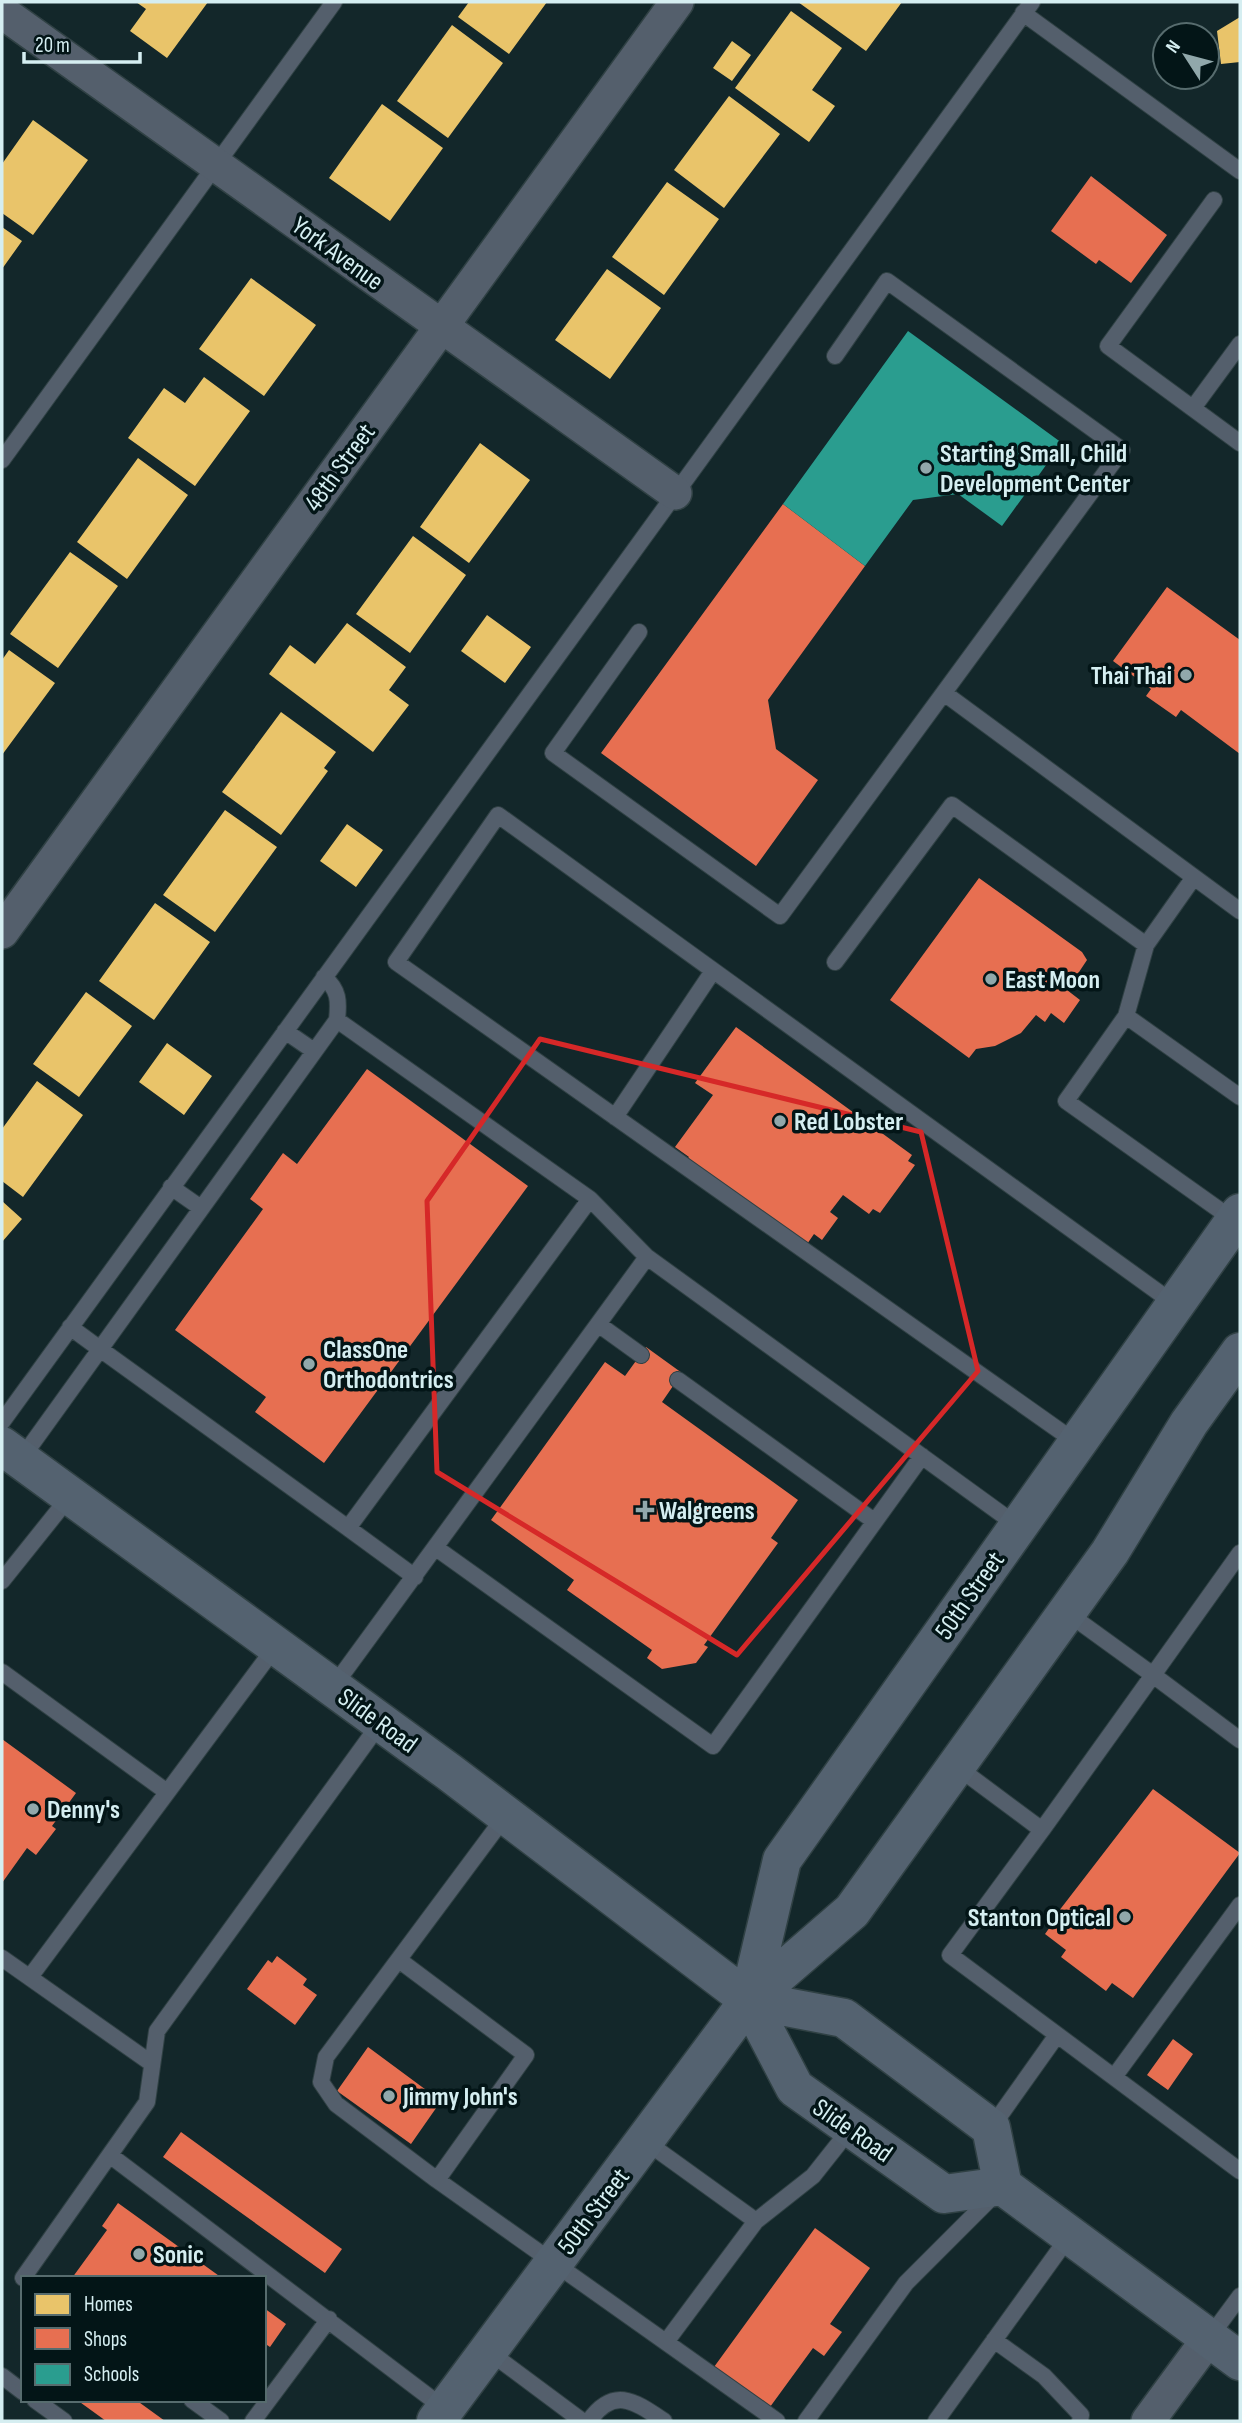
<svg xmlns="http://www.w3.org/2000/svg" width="1242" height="2423" viewBox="0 0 1242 2423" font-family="'Sofia Sans Condensed',sans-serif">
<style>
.homes{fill:#e9c46a}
.shops{fill:#e76f51}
.schools{fill:#2a9d8f}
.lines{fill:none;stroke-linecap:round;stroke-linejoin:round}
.service-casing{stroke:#304144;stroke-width:18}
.minor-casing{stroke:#304144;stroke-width:36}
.secondary-casing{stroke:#304144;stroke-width:41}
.service{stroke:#545f6c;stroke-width:16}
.minor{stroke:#545f6c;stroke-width:33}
.secondary{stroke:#546270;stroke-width:38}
.marked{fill:none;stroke:#d62828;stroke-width:5;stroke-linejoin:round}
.poi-dot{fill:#91a8ab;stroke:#031517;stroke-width:2.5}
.labels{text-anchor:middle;stroke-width:7;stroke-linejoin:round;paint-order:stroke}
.street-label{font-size:26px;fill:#d5eef1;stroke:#031517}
.poi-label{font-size:26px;font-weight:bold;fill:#d5eef1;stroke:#031517;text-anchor:start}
</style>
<rect width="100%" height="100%" fill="#13272a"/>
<path class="homes" d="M 136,2 L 208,2 L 167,58 L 130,31 L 146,9 Z
M 469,2 L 547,2 L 509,54 L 458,17 Z
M 798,2 L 902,2 L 866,51 Z
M 791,11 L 842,48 L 812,90 L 835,106 L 809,142 L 735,88 Z
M 1240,17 L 1240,62 L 1221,64 L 1217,31 Z
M 452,25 L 503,63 L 448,138 L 397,101 Z
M 732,41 L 751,55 L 732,81 L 713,68 Z
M 729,96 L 780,134 L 724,208 L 674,170 Z
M 382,104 L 443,148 L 390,221 L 329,178 Z
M 33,120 L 88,160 L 33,235 L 2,213 L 2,164 Z
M 667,182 L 719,219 L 664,295 L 612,257 Z
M 2,227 L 22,241 L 2,269 Z
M 607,269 L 661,308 L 610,379 L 555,340 Z
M 251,278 L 316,325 L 264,396 L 199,349 Z
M 204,377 L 250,411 L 195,486 L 128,438 L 164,388 L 185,403 Z
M 480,443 L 530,480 L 469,563 L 420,527 Z
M 138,458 L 188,495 L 127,579 L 77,542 Z
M 413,536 L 466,575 L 410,653 L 356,614 Z
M 70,552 L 118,586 L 58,668 L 10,634 Z
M 487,615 L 531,647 L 505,683 L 461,651 Z
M 347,623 L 406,667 L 389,690 L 409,705 L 373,752 L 269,674 L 290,645 L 315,664 Z
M 9,650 L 55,683 L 2,755 L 2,660 Z
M 281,712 L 336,752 L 324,768 L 328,771 L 281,835 L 222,792 Z
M 225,810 L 277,847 L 215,932 L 163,895 Z
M 347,824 L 383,850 L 356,887 L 320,861 Z
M 155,903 L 210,942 L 154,1020 L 99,981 Z
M 86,992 L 132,1026 L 79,1097 L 33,1064 Z
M 167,1043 L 212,1076 L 184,1115 L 139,1082 Z
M 37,1081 L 83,1115 L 23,1197 L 2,1181 L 2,1129 Z
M 2,1201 L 22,1219 L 2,1242 Z"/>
<path class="shops" d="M 1091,176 L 1167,235 L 1131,283 L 1099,260 L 1096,264 L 1051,231 Z
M 783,504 L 865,566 L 768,700 L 776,749 L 818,780 L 756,866 L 601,753 Z
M 1167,587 L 1240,640 L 1240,754 L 1181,710 L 1176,717 L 1146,696 L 1151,689 L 1113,661 Z
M 979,878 L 1082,952 L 1087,960 L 1067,990 L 1080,1000 L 1064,1023 L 1051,1013 L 1045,1022 L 1036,1015 L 1021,1033 L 995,1046 L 976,1049 L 969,1058 L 890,1000 Z
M 736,1027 L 912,1155 L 908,1161 L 915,1165 L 880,1213 L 873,1209 L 869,1214 L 843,1195 L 830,1212 L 838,1218 L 822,1240 L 814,1234 L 805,1247 L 686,1160 L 689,1157 L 675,1147 L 713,1095 L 695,1083 Z
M 367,1069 L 528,1186 L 324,1463 L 255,1412 L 266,1397 L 175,1330 L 263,1209 L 250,1199 L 283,1153 L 297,1164 Z
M 646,1347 L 682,1373 L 662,1402 L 798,1500 L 771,1538 L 778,1543 L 704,1645 L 708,1647 L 696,1663 L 662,1669 L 647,1658 L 652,1650 L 567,1590 L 574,1580 L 491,1520 L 605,1362 L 625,1376 Z
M 2,1739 L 76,1793 L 52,1826 L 56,1829 L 36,1855 L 27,1848 L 2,1883 Z
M 1153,1789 L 1240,1853 L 1133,1998 L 1112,1983 L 1106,1991 L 1061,1957 L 1066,1950 L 1045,1934 L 1057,1917 L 1055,1916 Z
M 277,1956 L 307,1979 L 303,1985 L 317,1995 L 295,2025 L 247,1989 L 268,1960 L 272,1963 Z
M 1173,2039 L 1193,2054 L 1168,2090 L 1147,2075 Z
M 368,2047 L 441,2101 L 411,2144 L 337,2091 Z
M 181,2132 L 342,2249 L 325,2273 L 163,2157 Z
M 118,2203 L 222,2278 L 72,2278 L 107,2230 L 102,2226 Z
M 815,2228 L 870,2268 L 830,2324 L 842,2332 L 824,2356 L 813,2348 L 770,2407 L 714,2367 Z
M 264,2308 L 286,2324 L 270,2347 L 264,2343 Z
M 77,2400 L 136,2400 L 165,2421 L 106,2421 Z"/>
<path class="schools" d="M 908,331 L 1062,443 L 1002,526 L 958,494 L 913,500 L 865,566 L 783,504 Z"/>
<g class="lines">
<g class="service-casing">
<path id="service" d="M 1023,13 L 1240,171
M 1214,200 L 1108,346 L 1240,443
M 1193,408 L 1240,344
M 2,460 L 334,2
M 639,632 L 553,753 L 780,916 L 1122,450 L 887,281 L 835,356
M 944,693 L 1240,911
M 835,962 L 952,805 L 1146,945
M 324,977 C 339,990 339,1001 337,1020
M 1126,1016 L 1146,945 L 1194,877
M 285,1031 L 314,1051
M 615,1117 L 713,971
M 171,1187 L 201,1208
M 590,1199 L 647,1257 L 1018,1526
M 1235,1221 L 1066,1101 L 1126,1016 L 1240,1097
M 598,1324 L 641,1355
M 678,1380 L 874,1521
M 2,1422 L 1032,2
M 1077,1443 L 396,962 L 498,815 L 1176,1305
M 21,1459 L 337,1020 L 590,1199 L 348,1528 L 100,1349 L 70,1327
M 348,1528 L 415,1577
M 436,1548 L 713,1746 L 922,1456
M 1240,1553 L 1153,1675 L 1240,1740
M 2,1581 L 70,1496
M 2,1672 L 167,1792
M 333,1687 L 647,1257
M 956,1766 L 1042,1830 L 950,1955 L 1240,2171
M 506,1815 L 326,2057 L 321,2082 L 336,2104 L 437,2180 L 777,2421
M 1042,1830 L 1153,1675 L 1066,1612
M 2,1958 L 151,2063
M 399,1960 L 526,2055 L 437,2180
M 30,1977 L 276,1646
M 1114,2077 L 1240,1905
M 991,2128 L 1057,2035
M 645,2141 L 756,2221 L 666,2342
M 111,2156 L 445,2409
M 756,2221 L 813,2176 L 851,2128
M 23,2278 L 147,2102 L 157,2031 L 381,1722
M 1209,2338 L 1240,2296
M 994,2340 L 1044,2376 L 1081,2415 L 1080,2421
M 488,2351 L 582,2421
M 2,2376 L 23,2392
M 35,2400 L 64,2421
M 192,2400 L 221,2421
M 253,2421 L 329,2319
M 589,2421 C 614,2386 634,2401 664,2421
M 806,2421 L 906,2283 L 994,2195
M 936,2421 L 1070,2235"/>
</g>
<g class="minor-casing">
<path id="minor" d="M 2,12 L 675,493
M 2,932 L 677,2
M 1148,2421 L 1209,2338"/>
</g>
<g class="secondary-casing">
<path id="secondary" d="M 2,1446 L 449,1772 L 749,2000 L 795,2088 L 944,2194 L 1003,2186
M 749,2000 L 782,1860 L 1240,1213
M 749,2000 L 844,2018 L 991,2128 L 1003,2186 L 1240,2361
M 436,2421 L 749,2000 L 852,1911 L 1110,1552 L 1189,1423 L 1240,1352"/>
</g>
<use href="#service" class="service"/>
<use href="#minor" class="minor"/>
<use href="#secondary" class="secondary"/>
</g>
<path class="marked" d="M 540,1039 L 921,1132 L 978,1371 L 737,1655 L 437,1472 L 427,1201 Z"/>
<g class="poi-dot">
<circle cx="926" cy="468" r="7"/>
<circle cx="1186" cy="675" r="7"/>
<circle cx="991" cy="979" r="7"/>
<circle cx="780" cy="1121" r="7"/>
<circle cx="309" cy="1364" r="7"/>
<path d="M641.5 1499.5h7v7h7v7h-7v7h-7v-7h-7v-7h7z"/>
<circle cx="33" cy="1809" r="7"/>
<circle cx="1125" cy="1917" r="7"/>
<circle cx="389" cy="2096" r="7"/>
<circle cx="139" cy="2254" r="7"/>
</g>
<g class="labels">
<g class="street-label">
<text transform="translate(338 253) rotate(36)" y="9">York Avenue</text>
<text transform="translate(339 467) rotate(-54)" y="9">48th Street</text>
<text transform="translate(969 1595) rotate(-55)" y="9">50th Street</text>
<text transform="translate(378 1720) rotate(36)" y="9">Slide Road</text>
<text transform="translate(853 2130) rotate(35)" y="9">Slide Road</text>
<text transform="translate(593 2211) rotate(-53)" y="9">50th Street</text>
</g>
<g class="poi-label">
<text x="940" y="462">Starting Small, Child<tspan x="940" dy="30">Development Center</tspan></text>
<text x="1172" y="684" text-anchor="end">Thai Thai</text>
<text x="1005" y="988">East Moon</text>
<text x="794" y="1130">Red Lobster</text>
<text x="323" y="1358">ClassOne<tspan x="323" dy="30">Orthodontrics</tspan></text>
<text x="659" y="1519">Walgreens</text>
<text x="47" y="1818">Denny's</text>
<text x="1111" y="1926" text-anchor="end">Stanton Optical</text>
<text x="403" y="2105">Jimmy John's</text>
<text x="153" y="2263">Sonic</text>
</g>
</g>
<rect width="1242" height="2423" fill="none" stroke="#d5eef1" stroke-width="7"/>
<rect x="21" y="2276" width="245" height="126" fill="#031517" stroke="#576c6e" stroke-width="2"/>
<rect x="35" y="2294" width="35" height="21" fill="#e9c46a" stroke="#576c6e" stroke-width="2"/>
<text x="84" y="2311" font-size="21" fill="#d5eef1">Homes</text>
<rect x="35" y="2328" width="35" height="21" fill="#e76f51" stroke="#576c6e" stroke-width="2"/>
<text x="84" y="2346" font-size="21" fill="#d5eef1">Shops</text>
<rect x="35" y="2364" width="35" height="21" fill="#2a9d8f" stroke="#576c6e" stroke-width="2"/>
<text x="84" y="2381" font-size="21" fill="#d5eef1">Schools</text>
<g transform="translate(1186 56) rotate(306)"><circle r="33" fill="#031517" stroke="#576c6e" stroke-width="2"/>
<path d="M0-5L12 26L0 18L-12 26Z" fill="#91a8ab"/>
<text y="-10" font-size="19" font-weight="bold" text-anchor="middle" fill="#d5eef1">N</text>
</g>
<path d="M24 52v10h116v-10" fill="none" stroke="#d5eef1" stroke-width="3.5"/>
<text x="35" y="52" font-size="21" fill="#d5eef1" stroke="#031517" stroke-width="5" paint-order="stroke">20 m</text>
</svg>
